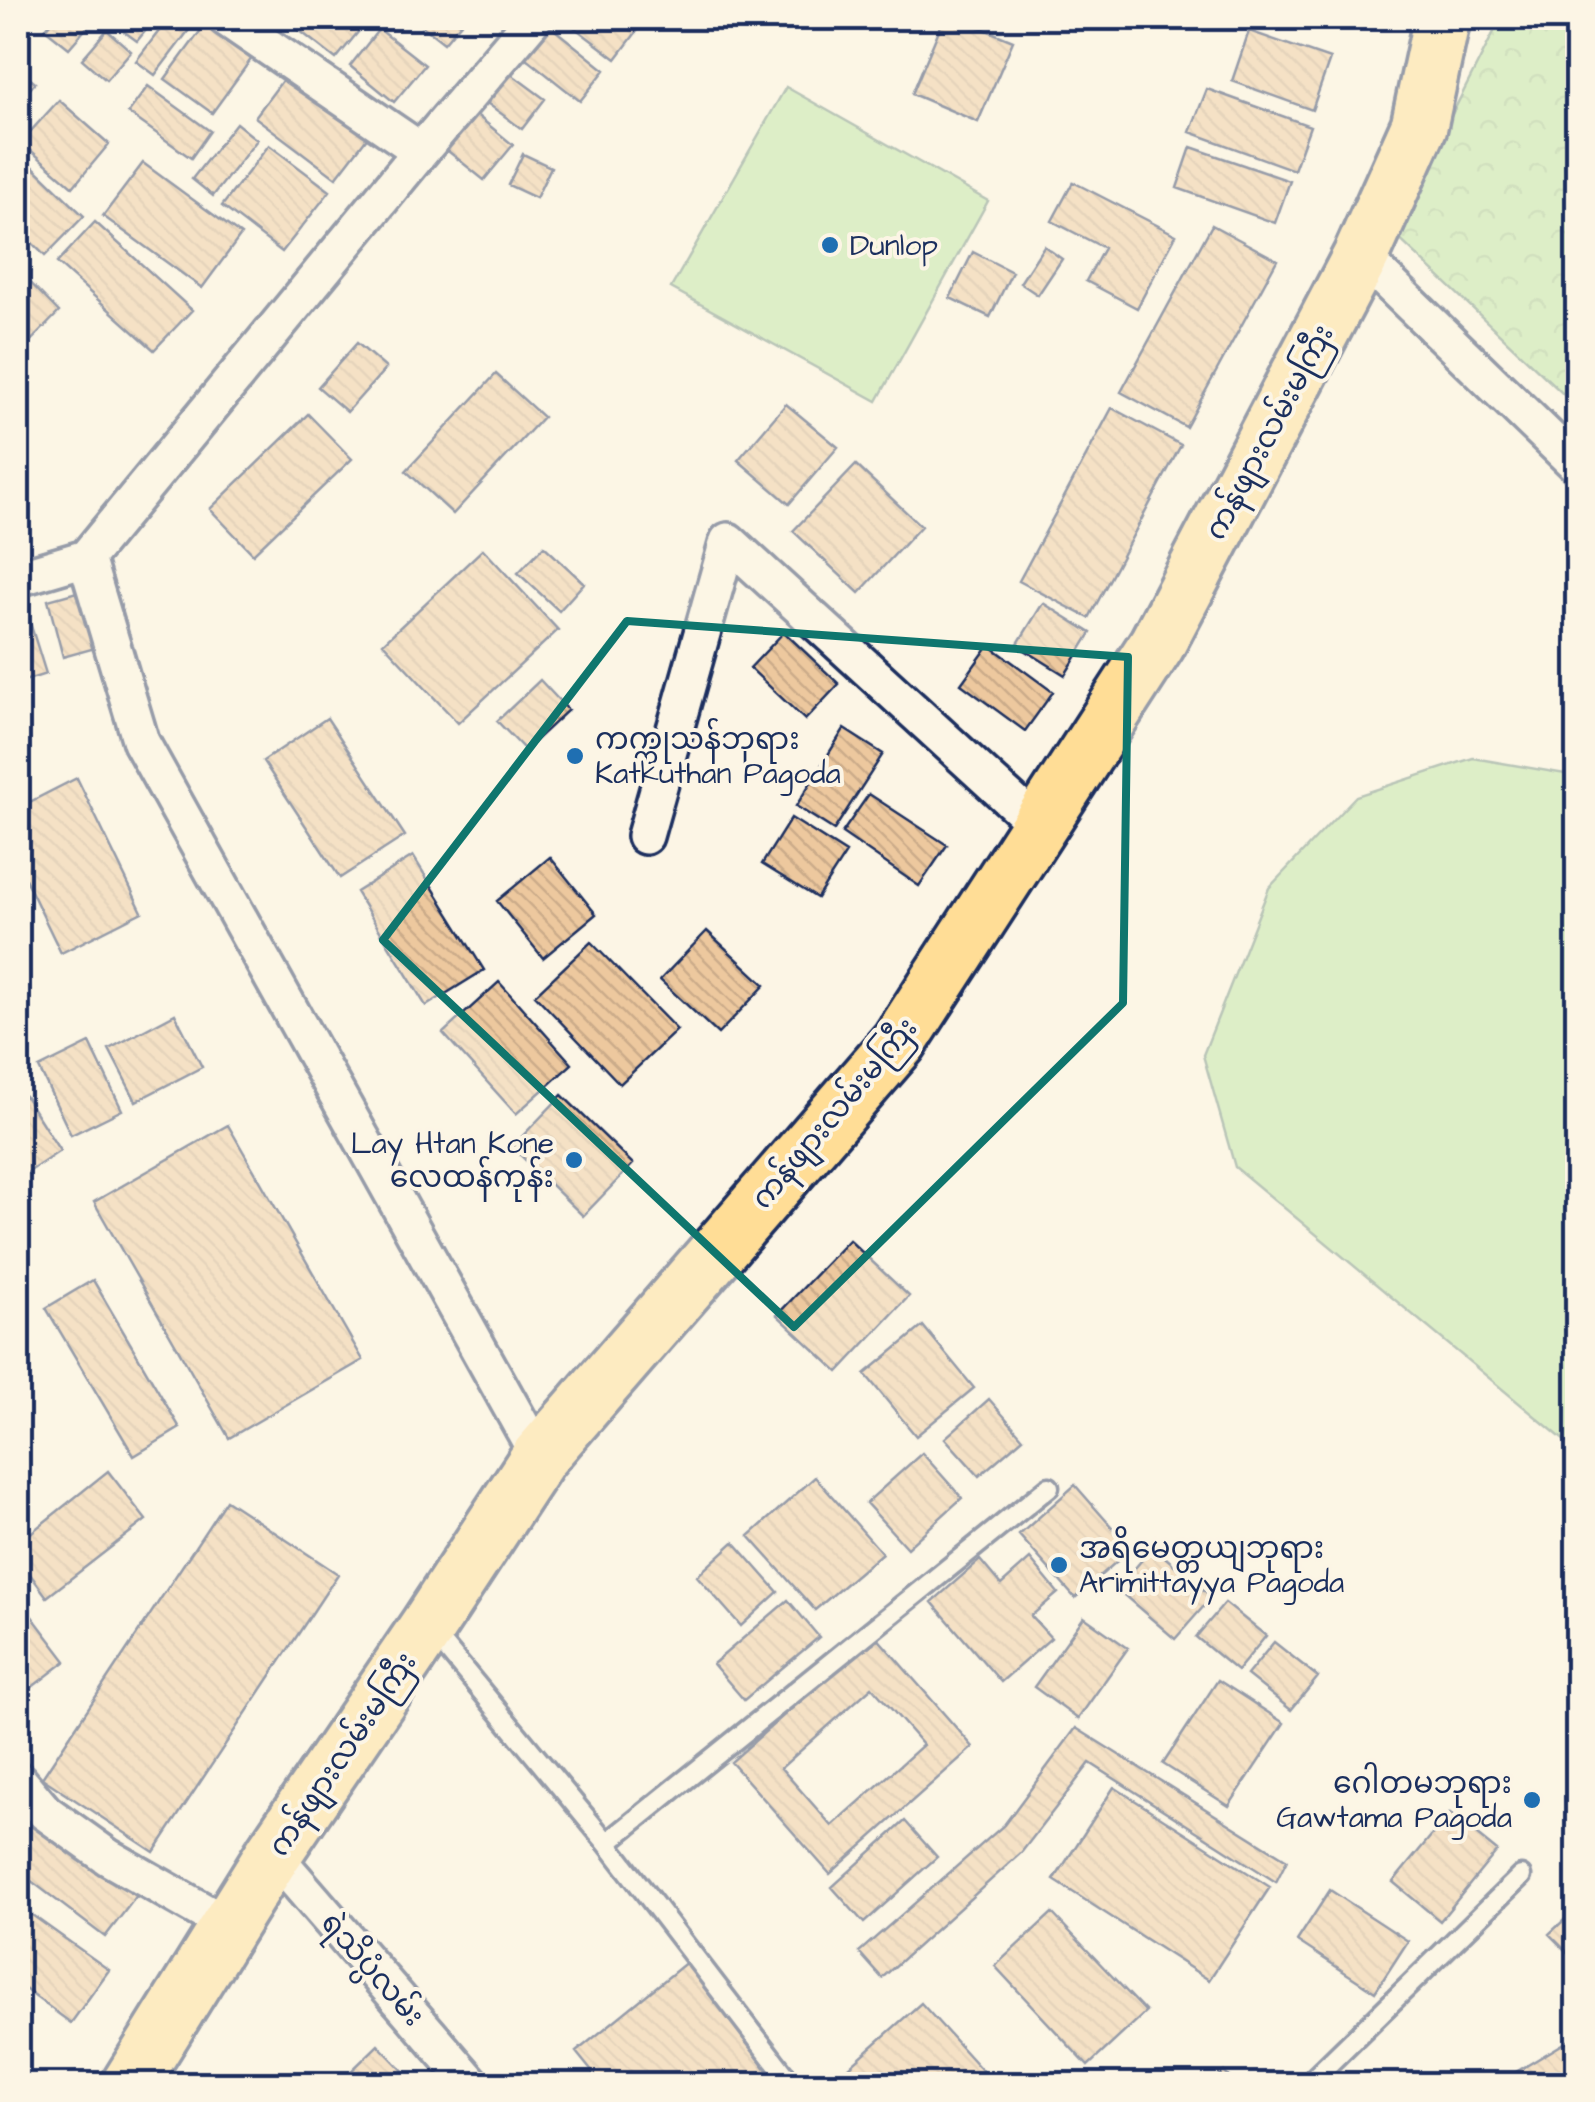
<svg xmlns="http://www.w3.org/2000/svg" width="1595" height="2102" viewBox="0 0 1595 2102" font-family="'Architects Daughter','Noto Sans Myanmar',sans-serif">
<style>
.grass{fill:#b9e5a3;stroke:#6a8a80;stroke-width:2.5}
.park{fill:url(#park-crowns);stroke:#6a8a80;stroke-width:2.5}
.building{fill:url(#building-back-hatch);stroke:#1b2f5e;stroke-width:2.5;fill-rule:evenodd}
.lines{fill:none;stroke-linecap:round;stroke-linejoin:round}
.service-casing{stroke:#1b2f5e;stroke-width:25}
.minor-casing{stroke:#1b2f5e;stroke-width:42}
.primary-casing{stroke:#1b2f5e;stroke-width:62}
.service{stroke:#fcf5e5;stroke-width:18}
.minor{stroke:#fcf5e5;stroke-width:35}
.primary{stroke:#ffdd96;stroke-width:55}
.marked{fill:none;stroke:#0f766e;stroke-width:8;stroke-linejoin:round}
.poi-dot{fill:#1f6fb2;stroke:#fcf5e5;stroke-width:4}
.labels{text-anchor:middle;stroke-width:8;stroke-linejoin:round;paint-order:stroke}
.poi-label{font-size:30px;fill:#1b2f5e;stroke:#fcf5e5;text-anchor:start}
.street-label{font-size:30px;fill:#1b2f5e;stroke:#fcf5e5}
</style>
<defs>
<pattern id="park-crowns" width="20" height="18" patternUnits="userSpaceOnUse" patternTransform="scale(2.5)"><rect width="20" height="18" fill="#b9e5a3"/><path d="M2 6a3 3 0 1 1 6 0M12 15a3 3 0 1 1 6 0" fill="none" stroke="#9ec58f"/></pattern>
<pattern id="building-back-hatch" width="6" height="6" patternUnits="userSpaceOnUse" patternTransform="scale(2.5)"><rect width="6" height="6" fill="#edc89e"/><path d="M-1 5l2 2M0 0l6 6M5-1l2 2" fill="none" stroke="#cbac8a"/></pattern>
</defs>
<rect width="100%" height="100%" fill="#fcf5e5"/>
<filter id="ink" filterUnits="userSpaceOnUse"><feTurbulence type="fractalNoise" baseFrequency=".01" numOctaves="2"/><feDisplacementMap in="SourceGraphic" scale="20" xChannelSelector="R" yChannelSelector="G"/><feConvolveMatrix kernelMatrix="1 2 1 2 8 2 1 2 1" color-interpolation-filters="sRGB"/></filter>
<g filter="url(#ink)">
<path class="grass" d="M 786,87 L 988,201 L 877,401 L 671,288 Z
M 1473,758 L 1577,776 L 1577,1451 L 1235,1167 L 1203,1055 L 1269,888 L 1356,796 Z"/>
<path class="park" d="M 1501,18 L 1577,18 L 1577,407 L 1392,232 Z"/>
<path class="building" d="M 54,18 L 95,18 L 69,48 L 45,29 Z
M 132,18 L 156,18 L 137,41 L 122,30 Z
M 169,18 L 180,18 L 192,26 L 155,75 L 136,61 Z
M 210,18 L 260,47 L 212,113 L 165,79 Z
M 302,18 L 364,18 L 368,20 L 336,59 L 295,27 Z
M 412,18 L 465,18 L 444,43 Z
M 540,18 L 605,70 L 580,101 L 512,47 Z
M 562,18 L 647,18 L 616,59 Z
M 944,18 L 957,18 L 1013,41 L 978,122 L 912,94 Z
M 1295,18 L 1328,18 L 1324,28 Z
M 379,29 L 425,65 L 394,102 L 350,66 Z
M 107,30 L 131,51 L 106,80 L 82,59 Z
M 1249,31 L 1330,59 L 1312,110 L 1232,81 Z
M 499,65 L 545,99 L 522,129 L 476,95 Z
M 18,68 L 35,83 L 18,103 Z
M 290,70 L 372,131 L 336,178 L 255,117 Z
M 148,86 L 210,131 L 191,158 L 128,113 Z
M 1207,89 L 1310,126 L 1294,170 L 1190,132 Z
M 59,100 L 109,144 L 73,187 L 21,142 Z
M 468,108 L 513,145 L 484,180 L 438,143 Z
M 236,123 L 257,140 L 213,196 L 192,179 Z
M 269,145 L 330,191 L 282,252 L 222,206 Z
M 1191,147 L 1290,181 L 1275,223 L 1177,188 Z
M 18,152 L 84,216 L 45,256 L 18,229 Z
M 523,154 L 551,167 L 536,198 L 508,185 Z
M 143,163 L 241,235 L 202,288 L 103,216 Z
M 1073,182 L 1176,235 L 1137,308 L 1086,281 L 1104,248 L 1052,221 Z
M 95,222 L 192,310 L 154,350 L 57,263 Z
M 1212,225 L 1277,260 L 1186,427 L 1121,392 Z
M 1044,246 L 1062,259 L 1038,295 L 1020,283 Z
M 973,252 L 1012,272 L 990,317 L 950,298 Z
M 18,270 L 59,312 L 18,354 Z
M 357,343 L 386,368 L 347,412 L 318,387 Z
M 496,374 L 543,417 L 453,514 L 406,471 Z
M 786,404 L 838,447 L 789,504 L 738,460 Z
M 1112,408 L 1181,445 L 1089,618 L 1019,581 Z
M 308,414 L 352,459 L 253,554 L 210,509 Z
M 856,465 L 921,526 L 859,593 L 793,531 Z
M 544,546 L 584,583 L 559,611 L 518,573 Z
M 483,549 L 558,630 L 458,723 L 383,643 Z
M 84,590 L 99,647 L 63,657 L 48,600 Z
M 23,600 L 46,674 L 18,683 L 18,602 Z
M 1043,603 L 1091,633 L 1065,675 L 1017,645 Z
M 784,632 L 839,684 L 805,720 L 750,668 Z
M 989,645 L 1053,692 L 1025,731 L 961,684 Z
M 540,680 L 568,710 L 525,750 L 497,721 Z
M 327,718 L 405,836 L 340,878 L 263,761 Z
M 844,729 L 883,754 L 834,830 L 796,806 Z
M 77,778 L 142,912 L 61,953 L 18,864 L 18,808 Z
M 869,794 L 947,845 L 919,886 L 842,833 Z
M 791,818 L 846,853 L 817,898 L 762,864 Z
M 413,856 L 484,970 L 426,1006 L 356,892 Z
M 550,857 L 596,914 L 543,958 L 497,901 Z
M 707,931 L 765,985 L 718,1034 L 660,980 Z
M 591,942 L 677,1030 L 620,1084 L 535,995 Z
M 499,982 L 572,1064 L 516,1114 L 443,1033 Z
M 175,1014 L 202,1067 L 136,1101 L 109,1049 Z
M 90,1043 L 122,1110 L 71,1135 L 39,1068 Z
M 562,1095 L 633,1164 L 583,1216 L 512,1147 Z
M 25,1096 L 60,1151 L 18,1179 L 18,1101 Z
M 228,1125 L 363,1360 L 229,1438 L 94,1202 Z
M 849,1240 L 909,1296 L 838,1372 L 777,1315 Z
M 93,1280 L 180,1428 L 134,1456 L 46,1308 Z
M 923,1326 L 974,1388 L 916,1436 L 865,1374 Z
M 989,1399 L 1023,1438 L 979,1476 L 945,1438 Z
M 922,1453 L 962,1498 L 907,1548 L 866,1503 Z
M 108,1471 L 146,1520 L 47,1597 L 18,1558 L 18,1543 Z
M 815,1477 L 882,1553 L 815,1610 L 749,1536 Z
M 1075,1485 L 1131,1549 L 1075,1598 L 1019,1535 Z
M 226,1500 L 338,1574 L 154,1852 L 42,1778 Z
M 734,1542 L 778,1592 L 741,1626 L 697,1576 Z
M 1153,1547 L 1212,1597 L 1175,1639 L 1117,1589 Z
M 1030,1559 L 1058,1593 L 1031,1616 L 1051,1638 L 1001,1682 L 932,1602 L 980,1560 L 1001,1585 Z
M 18,1598 L 66,1661 L 18,1698 Z
M 788,1600 L 819,1637 L 744,1700 L 713,1664 Z
M 1225,1603 L 1266,1636 L 1237,1671 L 1196,1637 Z
M 1084,1617 L 1128,1648 L 1078,1719 L 1034,1687 Z
M 875,1635 L 973,1747 L 830,1874 L 731,1762 ZM 872,1687 L 923,1745 L 832,1826 L 781,1768 Z
M 1274,1642 L 1318,1677 L 1291,1710 L 1247,1675 Z
M 1218,1680 L 1284,1723 L 1229,1806 L 1163,1764 Z
M 1076,1728 L 1287,1860 L 1276,1882 L 1090,1763 L 1021,1853 L 882,1978 L 859,1952 L 1004,1825 Z
M 1114,1787 L 1270,1887 L 1209,1980 L 1054,1880 Z
M 20,1806 L 138,1894 L 105,1937 L 18,1871 L 18,1810 Z
M 1450,1813 L 1497,1851 L 1440,1921 L 1393,1882 Z
M 905,1821 L 937,1857 L 864,1923 L 832,1887 Z
M 1330,1890 L 1408,1941 L 1375,1992 L 1297,1941 Z
M 18,1905 L 109,1970 L 71,2023 L 18,1984 Z
M 1578,1907 L 1578,1963 L 1549,1934 Z
M 1052,1913 L 1146,2012 L 1088,2066 L 995,1966 Z
M 688,1961 L 787,2084 L 602,2084 L 576,2052 Z
M 921,2003 L 990,2079 L 984,2084 L 830,2084 Z
M 1578,2035 L 1578,2084 L 1496,2084 Z
M 378,2045 L 416,2084 L 350,2084 L 344,2078 Z
M 1224,2072 L 1236,2084 L 1210,2084 Z"/>
<g class="lines">
<g class="service-casing">
<path id="service" d="M 432,1631 L 607,1843 L 792,2084
M 607,1843 L 1049,1487
M 1308,2084 L 1521,1876"/>
</g>
<g class="minor-casing">
<path id="minor" d="M 226,18 L 421,151 L 534,18
M 421,151 L 86,558 L 141,742 L 539,1457
M 1361,256 L 1578,466
M 18,578 L 86,558
M 645,836 L 728,541 L 1039,826
M 18,1780 L 45,1812 L 108,1857 L 229,1926
M 273,1854 L 472,2084"/>
</g>
<g class="primary-casing">
<path id="primary" d="M 130,2084 L 273,1854 L 428,1626 L 539,1457 L 899,1042 L 1157,644 L 1361,256 L 1419,126 L 1442,18"/>
</g>
<use href="#service" class="service"/>
<use href="#minor" class="minor"/>
<use href="#primary" class="primary"/>
</g>
</g>
<path d="M0 0H1595V2102H0ZM 627,621 L 1128,657 L 1123,1003 L 794,1327 L 383,940 Z" fill="#fcf5e5" fill-opacity=".55" fill-rule="evenodd"/>
<path class="marked" d="M 627,621 L 1128,657 L 1123,1003 L 794,1327 L 383,940 Z"/>
<g class="poi-dot">
<circle cx="830" cy="245" r="10"/>
<circle cx="575" cy="756" r="10"/>
<circle cx="574" cy="1160" r="10"/>
<circle cx="1059" cy="1565" r="10"/>
<circle cx="1532" cy="1800" r="10"/>
</g>
<g class="labels">
<g class="poi-label">
<text x="850" y="255">Dunlop</text>
<text x="595" y="749">ကက္ကုသန်ဘုရား<tspan x="595" dy="34">Katkuthan Pagoda</tspan></text>
<text x="554" y="1153" text-anchor="end">Lay Htan Kone<tspan x="554" dy="34">လေထန်ကုန်း</tspan></text>
<text x="1079" y="1558">အရိမေတ္တယျဘုရား<tspan x="1079" dy="34">Arimittayya Pagoda</tspan></text>
<text x="1512" y="1793" text-anchor="end">ဂေါတမဘုရား<tspan x="1512" dy="34">Gawtama Pagoda</tspan></text>
</g>
<g class="street-label">
<text transform="translate(1269 432) rotate(-62)" y="10">ကန်ဖျားလမ်းမကြီး</text>
<text transform="translate(834 1113) rotate(-50)" y="10">ကန်ဖျားလမ်းမကြီး</text>
<text transform="translate(342 1754) rotate(-56)" y="10">ကန်ဖျားလမ်းမကြီး</text>
<text transform="translate(373 1969) rotate(49)" y="10">ရဲသိပ္ပံလမ်း</text>
</g>
</g>
<rect width="1595" height="2102" fill="none" stroke="#fcf5e5" stroke-width="60"/>
<rect x="30" y="30" width="1535" height="2042" fill="none" stroke="#1b2f5e" stroke-width="4" filter="url(#ink)"/>
</svg>
